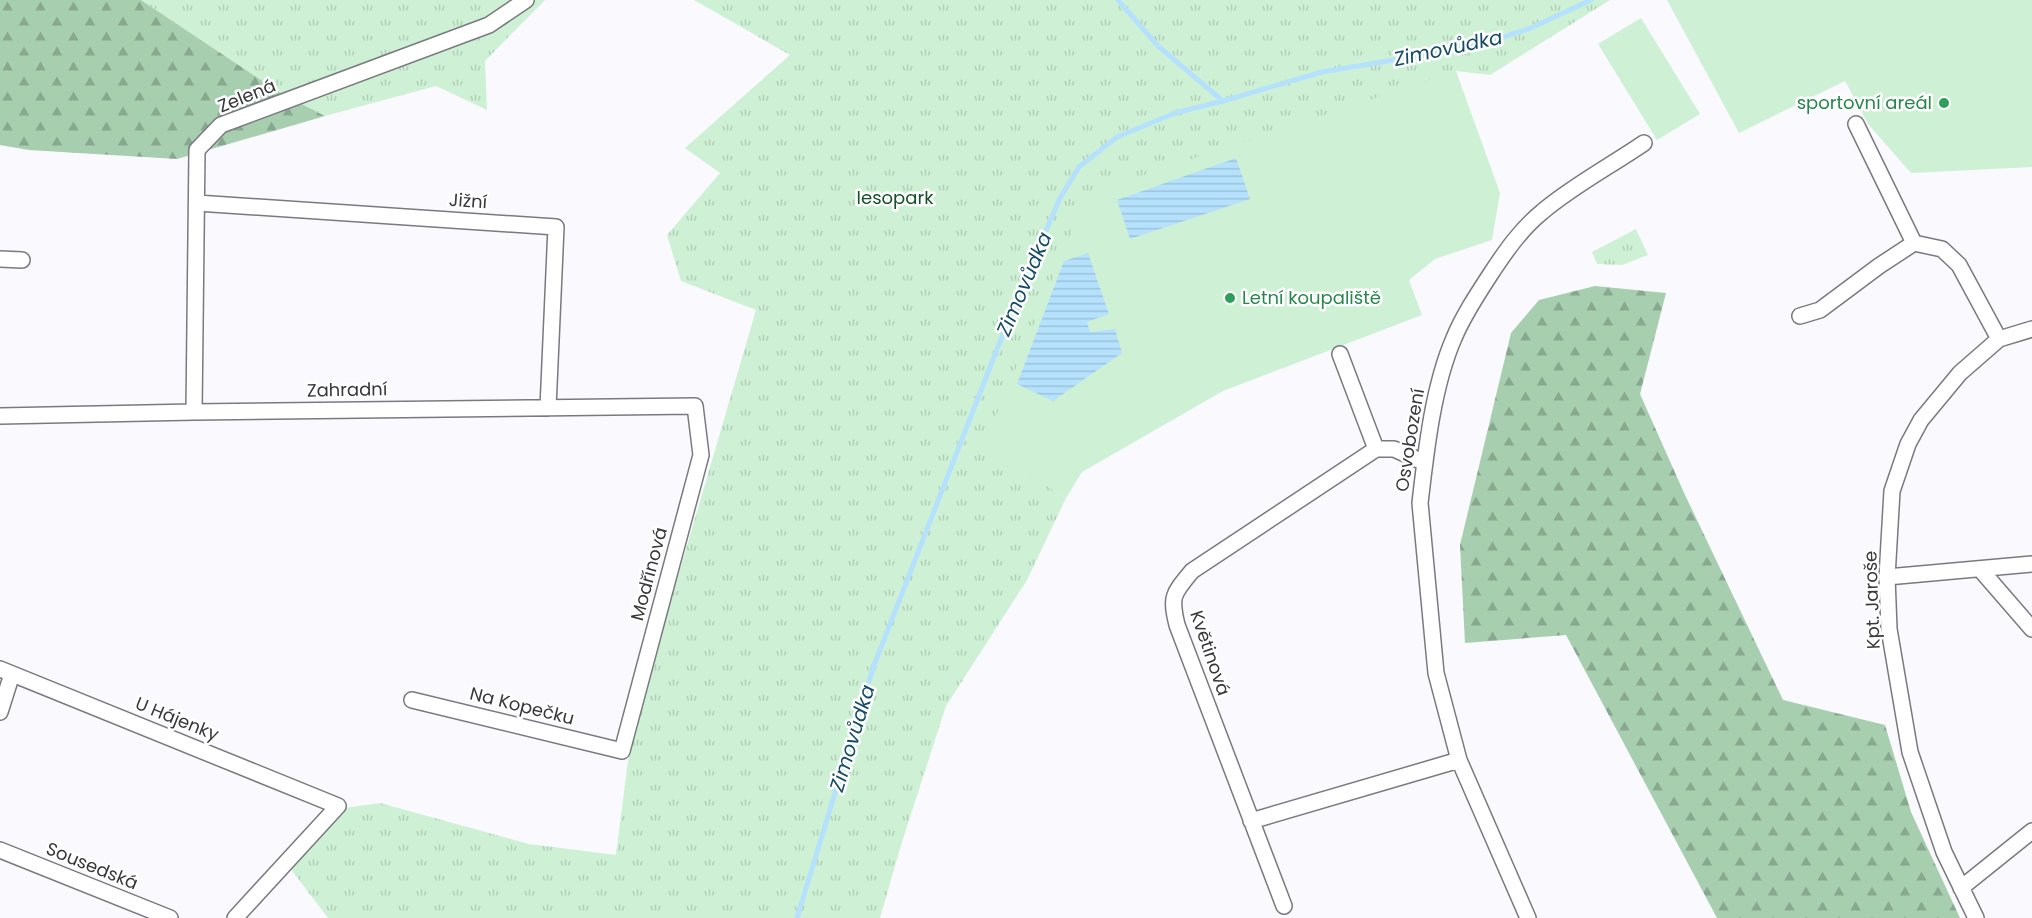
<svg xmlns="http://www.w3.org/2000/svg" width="2032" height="918" viewBox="0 0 2032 918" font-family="Poppins,sans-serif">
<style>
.grass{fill:url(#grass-tufts)}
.forest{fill:url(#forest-firs)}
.garden{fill:#cef1d5}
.water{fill:url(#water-rules)}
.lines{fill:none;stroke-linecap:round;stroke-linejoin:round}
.stream{stroke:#b5e1fd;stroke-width:5}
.minor-casing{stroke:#797980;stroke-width:18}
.minor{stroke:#fff;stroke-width:15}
.leisure-dot{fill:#2e9e5b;stroke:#fff;stroke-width:2}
.labels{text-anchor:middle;stroke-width:5;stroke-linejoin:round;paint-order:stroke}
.street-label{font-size:18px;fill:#38383b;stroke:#fff}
.leisure-label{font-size:18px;fill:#27864d;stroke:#fff;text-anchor:end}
.park-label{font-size:18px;fill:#14512a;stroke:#fff}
.water-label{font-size:20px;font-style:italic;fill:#154b66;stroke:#fff}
</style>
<defs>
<pattern id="grass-tufts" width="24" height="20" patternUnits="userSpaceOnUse" patternTransform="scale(1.5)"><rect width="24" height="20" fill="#cef1d5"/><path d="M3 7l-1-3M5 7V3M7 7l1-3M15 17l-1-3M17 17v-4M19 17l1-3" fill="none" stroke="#b2cfb8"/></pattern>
<pattern id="forest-firs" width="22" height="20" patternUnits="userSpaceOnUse" patternTransform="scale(1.5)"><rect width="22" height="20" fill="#a7ceaf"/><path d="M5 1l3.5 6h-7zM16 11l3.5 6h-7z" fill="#89a890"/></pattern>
<pattern id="water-rules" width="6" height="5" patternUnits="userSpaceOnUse" patternTransform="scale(1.5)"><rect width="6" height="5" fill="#b5e1fd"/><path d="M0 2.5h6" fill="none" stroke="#9cc2da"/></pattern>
</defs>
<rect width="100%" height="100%" fill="#f9f9fe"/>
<path class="grass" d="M 141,0 L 545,0 L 485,61 L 487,110 L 436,86 L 325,116 L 282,94 Z
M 694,0 L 1610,0 L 1490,75 L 1456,71 L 984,445 L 1066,498 L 1027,580 L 946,706 L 902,842 L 880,918 L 328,918 L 290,868 L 344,808 L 380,803 L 529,844 L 616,855 L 631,737 L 756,310 L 681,281 L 667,235 L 720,173 L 685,148 L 790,55 Z
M 1636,229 L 1648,255 L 1622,265 L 1597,264 L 1592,252 Z"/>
<path class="forest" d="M 0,0 L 141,0 L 282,94 L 325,116 L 177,159 L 29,150 L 0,145 Z
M 1595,286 L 1666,293 L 1640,394 L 1685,495 L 1783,700 L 1885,725 L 1911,812 L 1960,918 L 1717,918 L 1566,635 L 1465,643 L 1460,545 L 1511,333 L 1539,300 Z"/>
<path class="garden" d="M 1667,0 L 2032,0 L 2032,167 L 1911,173 L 1868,124 L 1845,81 L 1739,133 Z
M 1641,18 L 1700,114 L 1657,140 L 1598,44 Z
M 1456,71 L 1500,193 L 1492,240 L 1435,259 L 1409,280 L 1422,315 L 1223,391 L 1082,472 L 1066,498 L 984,446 L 1087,194 Z"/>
<path class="water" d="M 1236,158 L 1250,199 L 1130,239 L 1117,200 Z
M 1088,253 L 1109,314 L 1087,322 L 1090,332 L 1115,329 L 1122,353 L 1053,401 L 1017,384 L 1064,261 Z"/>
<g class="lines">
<path class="stream" d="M 1118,0 L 1158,46 L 1223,101
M 797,918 L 873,668 L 1015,303 L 1060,198 L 1079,167 L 1117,137 L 1175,113 L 1223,101 L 1322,72 L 1472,47 L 1531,28 L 1591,0"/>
<g class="minor-casing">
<path id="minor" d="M 1856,124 L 1914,243
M 197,203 L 556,227 L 548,408
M 0,259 L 22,260
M 1800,316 L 1820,310 L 1879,266 L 1914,243 L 1942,249 L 1959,265 L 1999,339
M 1340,354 L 1376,449
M 194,412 L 197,150 L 221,125 L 489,25 L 526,0
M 0,416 L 194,412 L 695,406 L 701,455 L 622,751 L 412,700
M 1980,569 L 2032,629
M 1887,577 L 2032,564
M 0,669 L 338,806 L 235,918
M 0,712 L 12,674
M 1251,821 L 1459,760
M 0,850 L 170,918
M 1961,888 L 2032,831
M 1284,906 L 1177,625 C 1170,596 1173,594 1192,571 L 1376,449 L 1394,449 L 1425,463
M 1528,918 L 1459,760 L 1436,673 L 1420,503 C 1426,451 1433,386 1454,338 C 1463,316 1477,295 1490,275 C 1505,252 1521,229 1542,212 C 1571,187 1612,165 1644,143
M 1976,918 L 1944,852 L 1910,752 L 1889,629 L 1887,577 L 1892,491 L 1908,444 L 1921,420 L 1960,373 L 1999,339 L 2032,329"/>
</g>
<use href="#minor" class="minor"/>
</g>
<g class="leisure-dot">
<circle cx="1944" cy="103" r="6"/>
<circle cx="1230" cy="298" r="6"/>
</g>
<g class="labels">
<g class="street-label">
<text transform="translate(247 96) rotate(-22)" y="6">Zelená</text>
<text transform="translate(468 201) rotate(4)" y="6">Jižní</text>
<text transform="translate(347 390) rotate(-1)" y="6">Zahradní</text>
<text transform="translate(1410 440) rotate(-81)" y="6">Osvobození</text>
<text transform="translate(649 574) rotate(-75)" y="6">Modřínová</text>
<text transform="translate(1872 600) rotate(-92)" y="6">Kpt. Jaroše</text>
<text transform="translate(1210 653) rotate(71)" y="6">Květinová</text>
<text transform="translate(522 706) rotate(14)" y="6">Na Kopečku</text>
<text transform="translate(177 719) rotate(22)" y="6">U Hájenky</text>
<text transform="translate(92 866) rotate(22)" y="6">Sousedská</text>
</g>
<g class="leisure-label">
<text x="1932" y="109">sportovní areál</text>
<text x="1242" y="304" text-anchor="start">Letní koupaliště</text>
</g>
<g class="park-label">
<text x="895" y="204">lesopark</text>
</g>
<g class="water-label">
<text transform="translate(1448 48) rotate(-12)" y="7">Zimovůdka</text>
<text transform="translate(1024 284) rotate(-67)" y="7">Zimovůdka</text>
<text transform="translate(852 738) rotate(-73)" y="7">Zimovůdka</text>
</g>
</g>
</svg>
